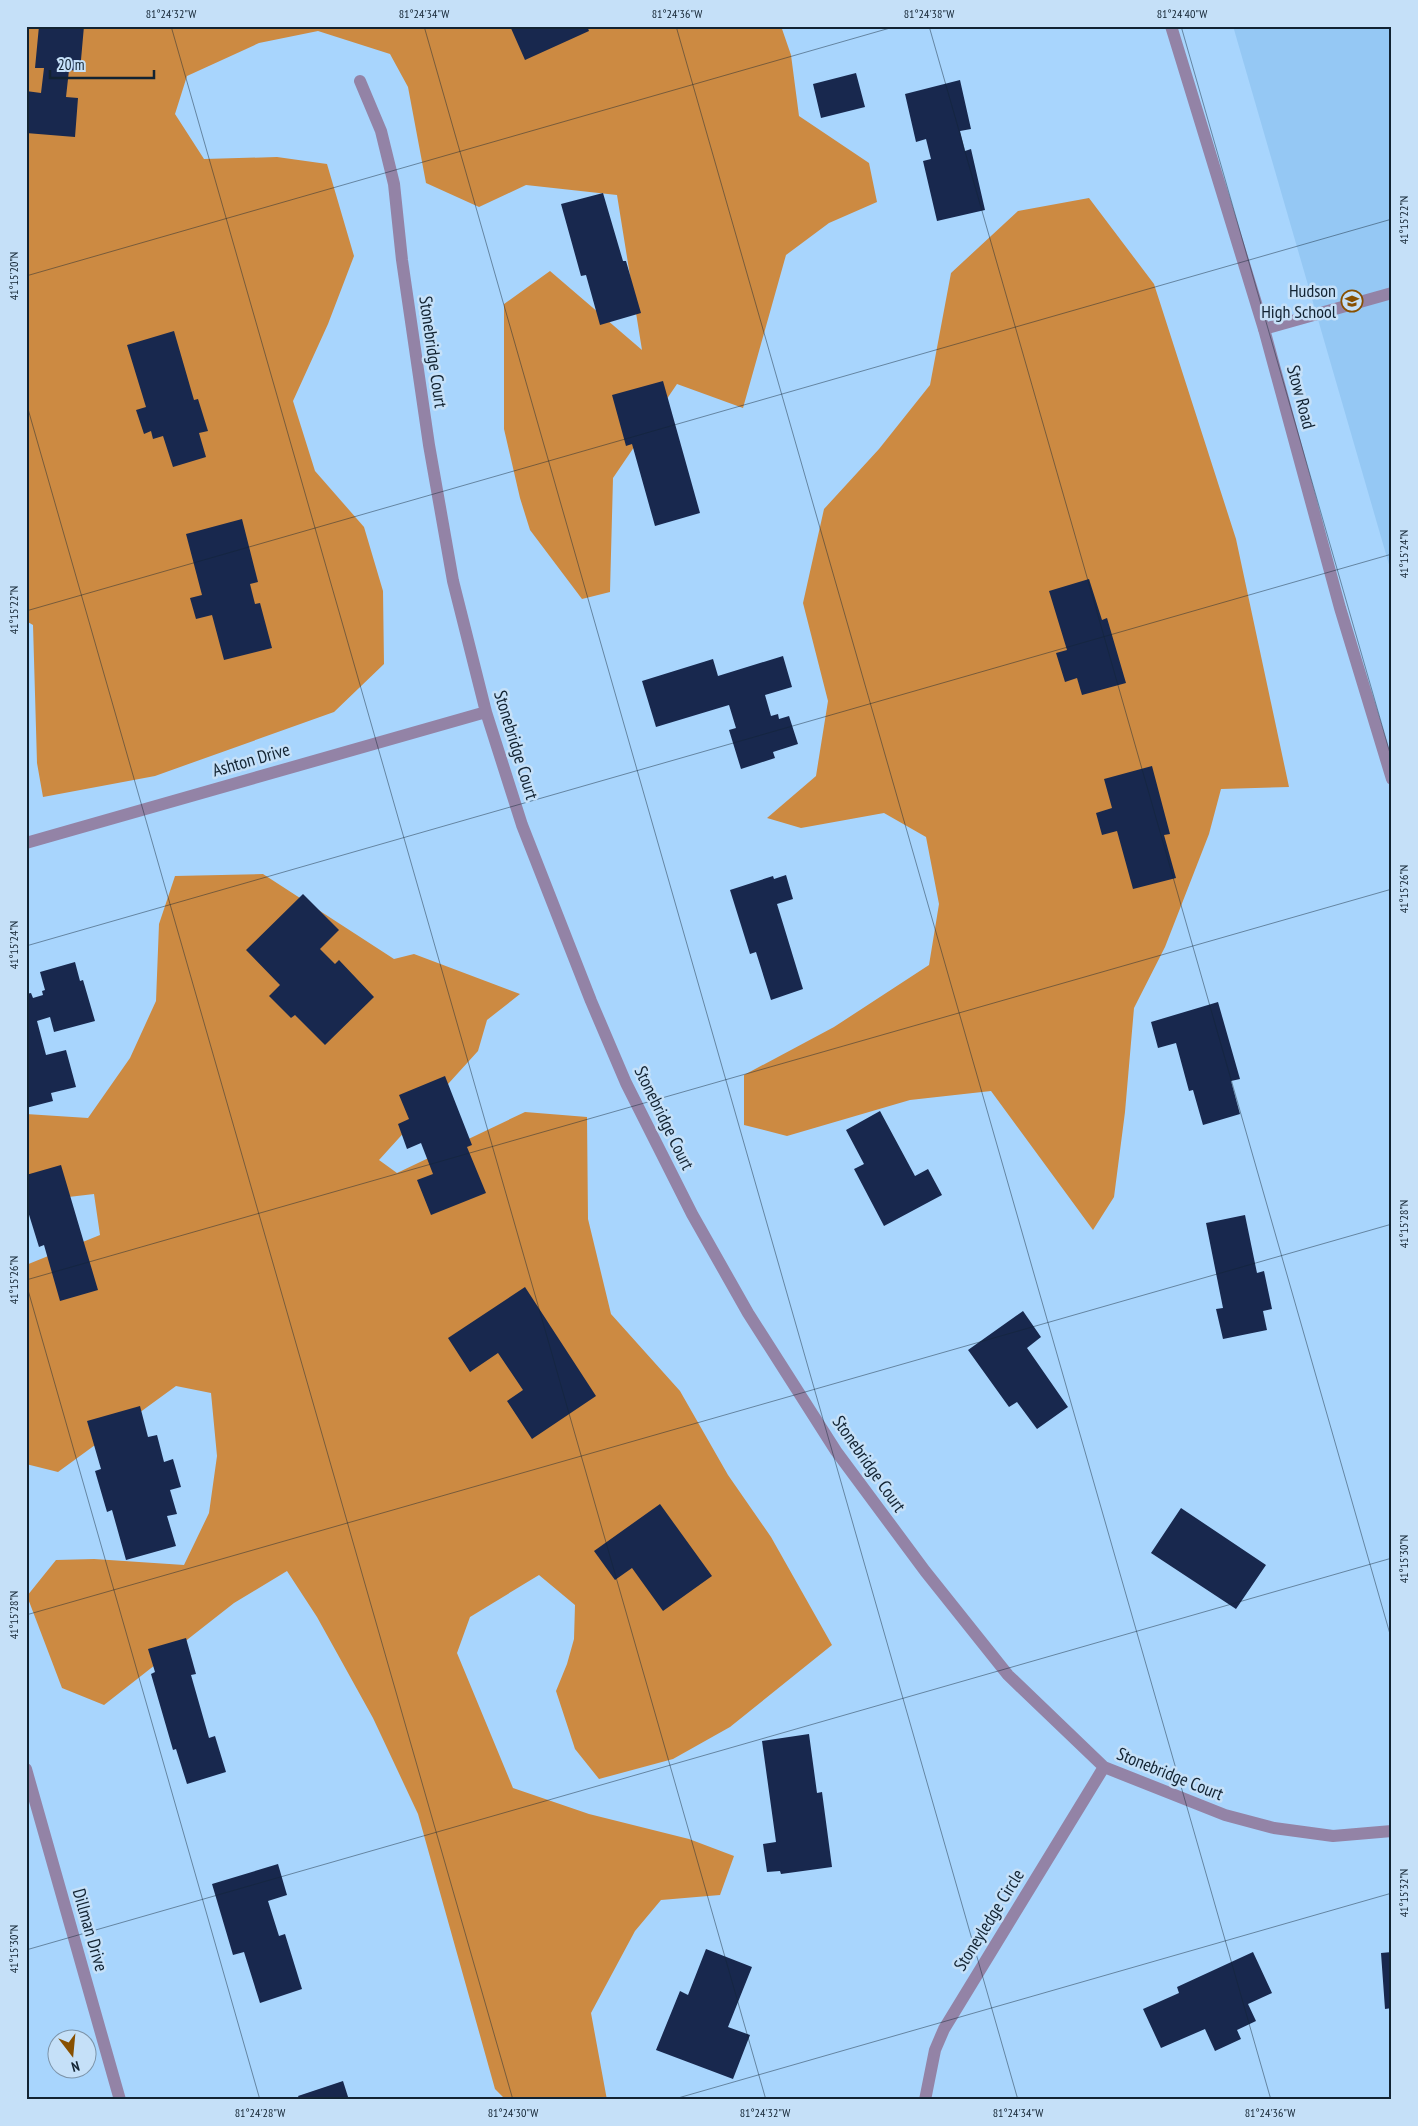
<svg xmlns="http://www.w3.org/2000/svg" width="1418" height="2126" viewBox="0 0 1418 2126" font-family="'PT Sans Narrow',sans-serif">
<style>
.built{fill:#95c8f4}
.forest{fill:#cc8a42}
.building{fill:#18284e}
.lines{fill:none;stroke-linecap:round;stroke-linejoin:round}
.service{stroke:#9383a6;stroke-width:12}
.minor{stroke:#9383a6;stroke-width:12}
.tertiary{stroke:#9383a6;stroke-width:12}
.ticks{fill:none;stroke:#122332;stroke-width:1;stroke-opacity:0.45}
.labels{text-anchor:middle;stroke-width:5;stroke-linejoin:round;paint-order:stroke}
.poi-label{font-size:18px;fill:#122332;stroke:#c5e0f8;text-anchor:end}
.street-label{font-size:18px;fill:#122332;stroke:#c5e0f8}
.neatline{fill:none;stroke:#122332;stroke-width:2}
.ticks-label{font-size:12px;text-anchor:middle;fill:#122332}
</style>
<rect width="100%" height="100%" fill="#a8d5fd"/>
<path class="built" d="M 1233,26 L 1392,26 L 1392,575 Z"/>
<path class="forest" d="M 26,26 L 781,26 L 791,55 L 799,116 L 869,163 L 877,202 L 829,223 L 786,255 L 743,408 L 677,384 L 613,478 L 610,592 L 582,599 L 530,530 L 520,498 L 504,429 L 504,304 L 550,271 L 642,350 L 617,195 L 526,185 L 479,207 L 426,183 L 408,87 L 390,54 L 318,31 L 259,43 L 187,76 L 175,114 L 204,159 L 277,157 L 327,164 L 354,256 L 328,324 L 293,401 L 315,471 L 364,527 L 383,591 L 384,664 L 334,712 L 155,776 L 43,797 L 37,763 L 33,625 L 26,621 Z
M 1089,198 L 1154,284 L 1236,539 L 1289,787 L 1221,789 L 1209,834 L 1165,947 L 1134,1008 L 1125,1112 L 1114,1197 L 1093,1230 L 991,1091 L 910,1100 L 787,1136 L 744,1125 L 744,1075 L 834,1027 L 929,965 L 939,904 L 926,837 L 884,813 L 801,828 L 767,818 L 816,776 L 828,701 L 803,603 L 824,509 L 879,449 L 930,385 L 951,273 L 1018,211 Z
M 263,874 L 394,959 L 414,954 L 520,994 L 487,1020 L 478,1051 L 379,1160 L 397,1173 L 525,1112 L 587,1117 L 588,1219 L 611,1314 L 680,1391 L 728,1475 L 771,1537 L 832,1645 L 730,1727 L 673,1759 L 599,1779 L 575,1749 L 556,1691 L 567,1664 L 574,1639 L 575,1605 L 539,1575 L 470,1617 L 457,1653 L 513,1788 L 589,1814 L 689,1839 L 734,1856 L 720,1895 L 661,1900 L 635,1931 L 591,2013 L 607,2100 L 506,2100 L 495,2089 L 418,1814 L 373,1718 L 317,1617 L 287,1571 L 234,1603 L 104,1705 L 62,1688 L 27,1596 L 56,1560 L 94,1559 L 184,1565 L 209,1513 L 217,1456 L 211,1393 L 176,1386 L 58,1472 L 26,1464 L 26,1265 L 100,1235 L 94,1194 L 26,1202 L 26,1114 L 88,1118 L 130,1058 L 156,1001 L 159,924 L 175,876 Z"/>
<path class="building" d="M 39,26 L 84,26 L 80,71 L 69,70 L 66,97 L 78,98 L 75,137 L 26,133 L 26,91 L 41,93 L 44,68 L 35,68 Z
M 510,26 L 587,26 L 589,31 L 525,60 Z
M 856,73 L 865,107 L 821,118 L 813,84 Z
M 960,80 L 971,129 L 960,131 L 965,151 L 971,149 L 985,210 L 937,221 L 923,161 L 931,159 L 926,139 L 916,142 L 905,94 Z
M 603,193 L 623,261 L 626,261 L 641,313 L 600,325 L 586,275 L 581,276 L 561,204 Z
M 174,331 L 194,400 L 198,399 L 208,431 L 199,433 L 206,457 L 173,467 L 163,436 L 153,439 L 151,431 L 144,434 L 136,410 L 146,407 L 127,345 Z
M 663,381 L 700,513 L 655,526 L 632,444 L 626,446 L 612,395 Z
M 242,519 L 258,582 L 250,584 L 255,604 L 260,603 L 272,648 L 224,660 L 212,615 L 196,619 L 190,598 L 202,595 L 186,534 Z
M 1089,579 L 1102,620 L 1107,618 L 1126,683 L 1082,695 L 1077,678 L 1065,682 L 1056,653 L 1067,650 L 1049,591 Z
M 783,656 L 792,687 L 765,695 L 771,716 L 778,714 L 779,719 L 789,716 L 798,744 L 773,752 L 775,758 L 741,769 L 729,730 L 736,728 L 729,705 L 656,727 L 642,681 L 713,659 L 718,676 Z
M 1152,766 L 1170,834 L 1164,835 L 1176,878 L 1133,889 L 1117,831 L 1102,835 L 1096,813 L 1112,808 L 1104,779 Z
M 786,875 L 793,899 L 777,904 L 803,989 L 771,1000 L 756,952 L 750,954 L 730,890 L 773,876 L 774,879 Z
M 303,894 L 339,930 L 320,949 L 335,964 L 339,960 L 374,997 L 325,1045 L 295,1015 L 291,1018 L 269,996 L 280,985 L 246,950 Z
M 75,962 L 80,981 L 83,980 L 95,1021 L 54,1032 L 50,1017 L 37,1021 L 46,1055 L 66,1050 L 76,1087 L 51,1093 L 53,1101 L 26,1108 L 26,994 L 31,993 L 33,998 L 43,995 L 42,991 L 45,990 L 40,972 Z
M 1218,1002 L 1240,1079 L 1231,1081 L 1240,1114 L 1203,1125 L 1193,1090 L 1189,1091 L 1176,1043 L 1158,1048 L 1151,1022 Z
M 445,1076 L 472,1145 L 467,1147 L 486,1193 L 431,1215 L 417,1180 L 433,1174 L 421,1143 L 407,1149 L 398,1124 L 409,1119 L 399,1095 Z
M 880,1111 L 915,1176 L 928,1169 L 942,1195 L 884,1226 L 854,1169 L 864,1164 L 846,1130 Z
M 61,1165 L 98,1290 L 60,1301 L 44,1245 L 39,1247 L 26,1205 L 26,1175 Z
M 1245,1215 L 1257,1273 L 1264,1271 L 1272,1309 L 1263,1311 L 1267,1330 L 1223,1339 L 1216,1309 L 1223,1308 L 1206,1223 Z
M 525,1287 L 596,1396 L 532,1439 L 507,1401 L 523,1390 L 498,1353 L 470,1372 L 448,1338 Z
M 1023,1311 L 1041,1337 L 1027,1348 L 1068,1407 L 1037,1429 L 1017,1402 L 1009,1407 L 968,1350 Z
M 140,1406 L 148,1437 L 157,1435 L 164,1462 L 173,1459 L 181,1487 L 170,1490 L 177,1514 L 167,1516 L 176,1546 L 126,1560 L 112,1510 L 107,1512 L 95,1471 L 101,1469 L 87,1421 Z
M 660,1504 L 712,1576 L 663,1611 L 632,1568 L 615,1580 L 594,1551 Z
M 1181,1508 L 1266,1565 L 1236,1609 L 1151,1553 Z
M 186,1638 L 196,1674 L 191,1675 L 209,1738 L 215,1736 L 226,1772 L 187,1784 L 176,1749 L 173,1750 L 151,1674 L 155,1672 L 148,1649 Z
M 809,1734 L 817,1793 L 822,1792 L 832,1867 L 781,1874 L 780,1871 L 767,1872 L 763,1844 L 776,1842 L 762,1741 Z
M 278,1864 L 287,1895 L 268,1901 L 279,1936 L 285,1934 L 302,1989 L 260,2003 L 244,1952 L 233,1955 L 212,1884 Z
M 706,1949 L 752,1967 L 728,2027 L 750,2035 L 733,2079 L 656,2050 L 680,1991 L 688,1995 Z
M 1253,1952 L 1272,1993 L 1248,2004 L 1256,2021 L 1237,2030 L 1241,2039 L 1215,2051 L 1205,2029 L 1161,2048 L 1143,2009 L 1179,1993 L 1177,1987 Z
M 1392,1952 L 1392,2008 L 1385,2009 L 1381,1953 Z
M 343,2081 L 349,2100 L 300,2100 L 298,2096 Z"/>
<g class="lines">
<path class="service" d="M 1264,329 L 1392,293"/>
<path class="minor" d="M 360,81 L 381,131 L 394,184 L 402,260 L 429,445 L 453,581 L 486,712 L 522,825 L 591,1001 L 626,1083 L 692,1214 L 748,1313 L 836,1451 L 925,1571 L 1008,1675 L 1104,1767 L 1225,1815 L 1274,1828 L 1333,1836 L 1392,1831
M 26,843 L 486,712
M 26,1769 L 120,2100
M 925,2100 L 935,2050 L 944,2029 L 1104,1767"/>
<path class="tertiary" d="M 1171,26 L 1264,329 L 1340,608 L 1392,779"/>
</g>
<path class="ticks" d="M 171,26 L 766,2100M 424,26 L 1018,2100M 676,26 L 1271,2100M 929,26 L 1392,1641M 1181,26 L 1392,760M 26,276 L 897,26M 26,402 L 513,2100M 26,611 L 1392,219M 26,946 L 1392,554M 26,1280 L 1392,889M 26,1283 L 260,2100M 26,1615 L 1392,1224M 26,1950 L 1392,1558M 671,2100 L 1392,1893"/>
<defs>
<g id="school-ring" transform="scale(1.125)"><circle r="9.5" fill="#c5e0f8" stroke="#885001" stroke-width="1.5"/><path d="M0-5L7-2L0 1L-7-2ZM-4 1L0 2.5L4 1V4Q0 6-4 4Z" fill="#885001"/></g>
</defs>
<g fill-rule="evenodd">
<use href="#school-ring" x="1352" y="301"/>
</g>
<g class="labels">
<g class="poi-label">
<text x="1336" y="297">Hudson<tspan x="1336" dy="21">High School</tspan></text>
</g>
<g class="street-label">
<text transform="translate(433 352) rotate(82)" y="6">Stonebridge Court</text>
<text transform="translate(1301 397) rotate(75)" y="6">Stow Road</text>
<text transform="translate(516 745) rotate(73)" y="6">Stonebridge Court</text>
<text transform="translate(251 760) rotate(-16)" y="6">Ashton Drive</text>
<text transform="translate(664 1118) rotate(64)" y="6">Stonebridge Court</text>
<text transform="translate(869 1464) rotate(55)" y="6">Stonebridge Court</text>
<text transform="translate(1170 1774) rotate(22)" y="6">Stonebridge Court</text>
<text transform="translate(989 1920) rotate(-58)" y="6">Stoneyledge Circle</text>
<text transform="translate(90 1930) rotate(74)" y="6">Dillman Drive</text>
</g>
</g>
<rect width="1418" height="2126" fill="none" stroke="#c5e0f8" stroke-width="55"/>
<g transform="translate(72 2054) rotate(164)"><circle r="24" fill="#c5e0f8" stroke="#7d94a9"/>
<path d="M0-4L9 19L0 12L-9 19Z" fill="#885001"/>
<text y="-8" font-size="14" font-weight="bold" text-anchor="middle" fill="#122332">N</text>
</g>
<path d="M50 70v8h104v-8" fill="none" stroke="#122332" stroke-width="2.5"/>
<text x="58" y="70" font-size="15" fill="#122332" stroke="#c5e0f8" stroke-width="4" paint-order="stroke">20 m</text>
<rect x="28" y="28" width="1362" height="2070" class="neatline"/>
<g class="ticks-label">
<text x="171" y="18">81°24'32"W</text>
<text x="424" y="18">81°24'34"W</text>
<text x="677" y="18">81°24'36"W</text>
<text x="929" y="18">81°24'38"W</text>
<text x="1182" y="18">81°24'40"W</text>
<text transform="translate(1404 220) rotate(-90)" y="4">41°15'22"N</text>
<text transform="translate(14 276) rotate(-90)" y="4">41°15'20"N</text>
<text transform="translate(1404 554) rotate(-90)" y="4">41°15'24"N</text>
<text transform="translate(14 610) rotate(-90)" y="4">41°15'22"N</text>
<text transform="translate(1404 889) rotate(-90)" y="4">41°15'26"N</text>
<text transform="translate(14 945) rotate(-90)" y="4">41°15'24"N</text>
<text transform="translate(1404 1224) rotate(-90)" y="4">41°15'28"N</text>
<text transform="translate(14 1280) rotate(-90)" y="4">41°15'26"N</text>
<text transform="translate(1404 1559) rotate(-90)" y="4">41°15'30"N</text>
<text transform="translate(14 1615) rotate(-90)" y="4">41°15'28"N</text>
<text transform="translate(1404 1893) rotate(-90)" y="4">41°15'32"N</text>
<text transform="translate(14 1949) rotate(-90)" y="4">41°15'30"N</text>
<text x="260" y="2117">81°24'28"W</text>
<text x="513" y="2117">81°24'30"W</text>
<text x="765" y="2117">81°24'32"W</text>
<text x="1018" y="2117">81°24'34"W</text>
<text x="1270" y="2117">81°24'36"W</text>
</g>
</svg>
